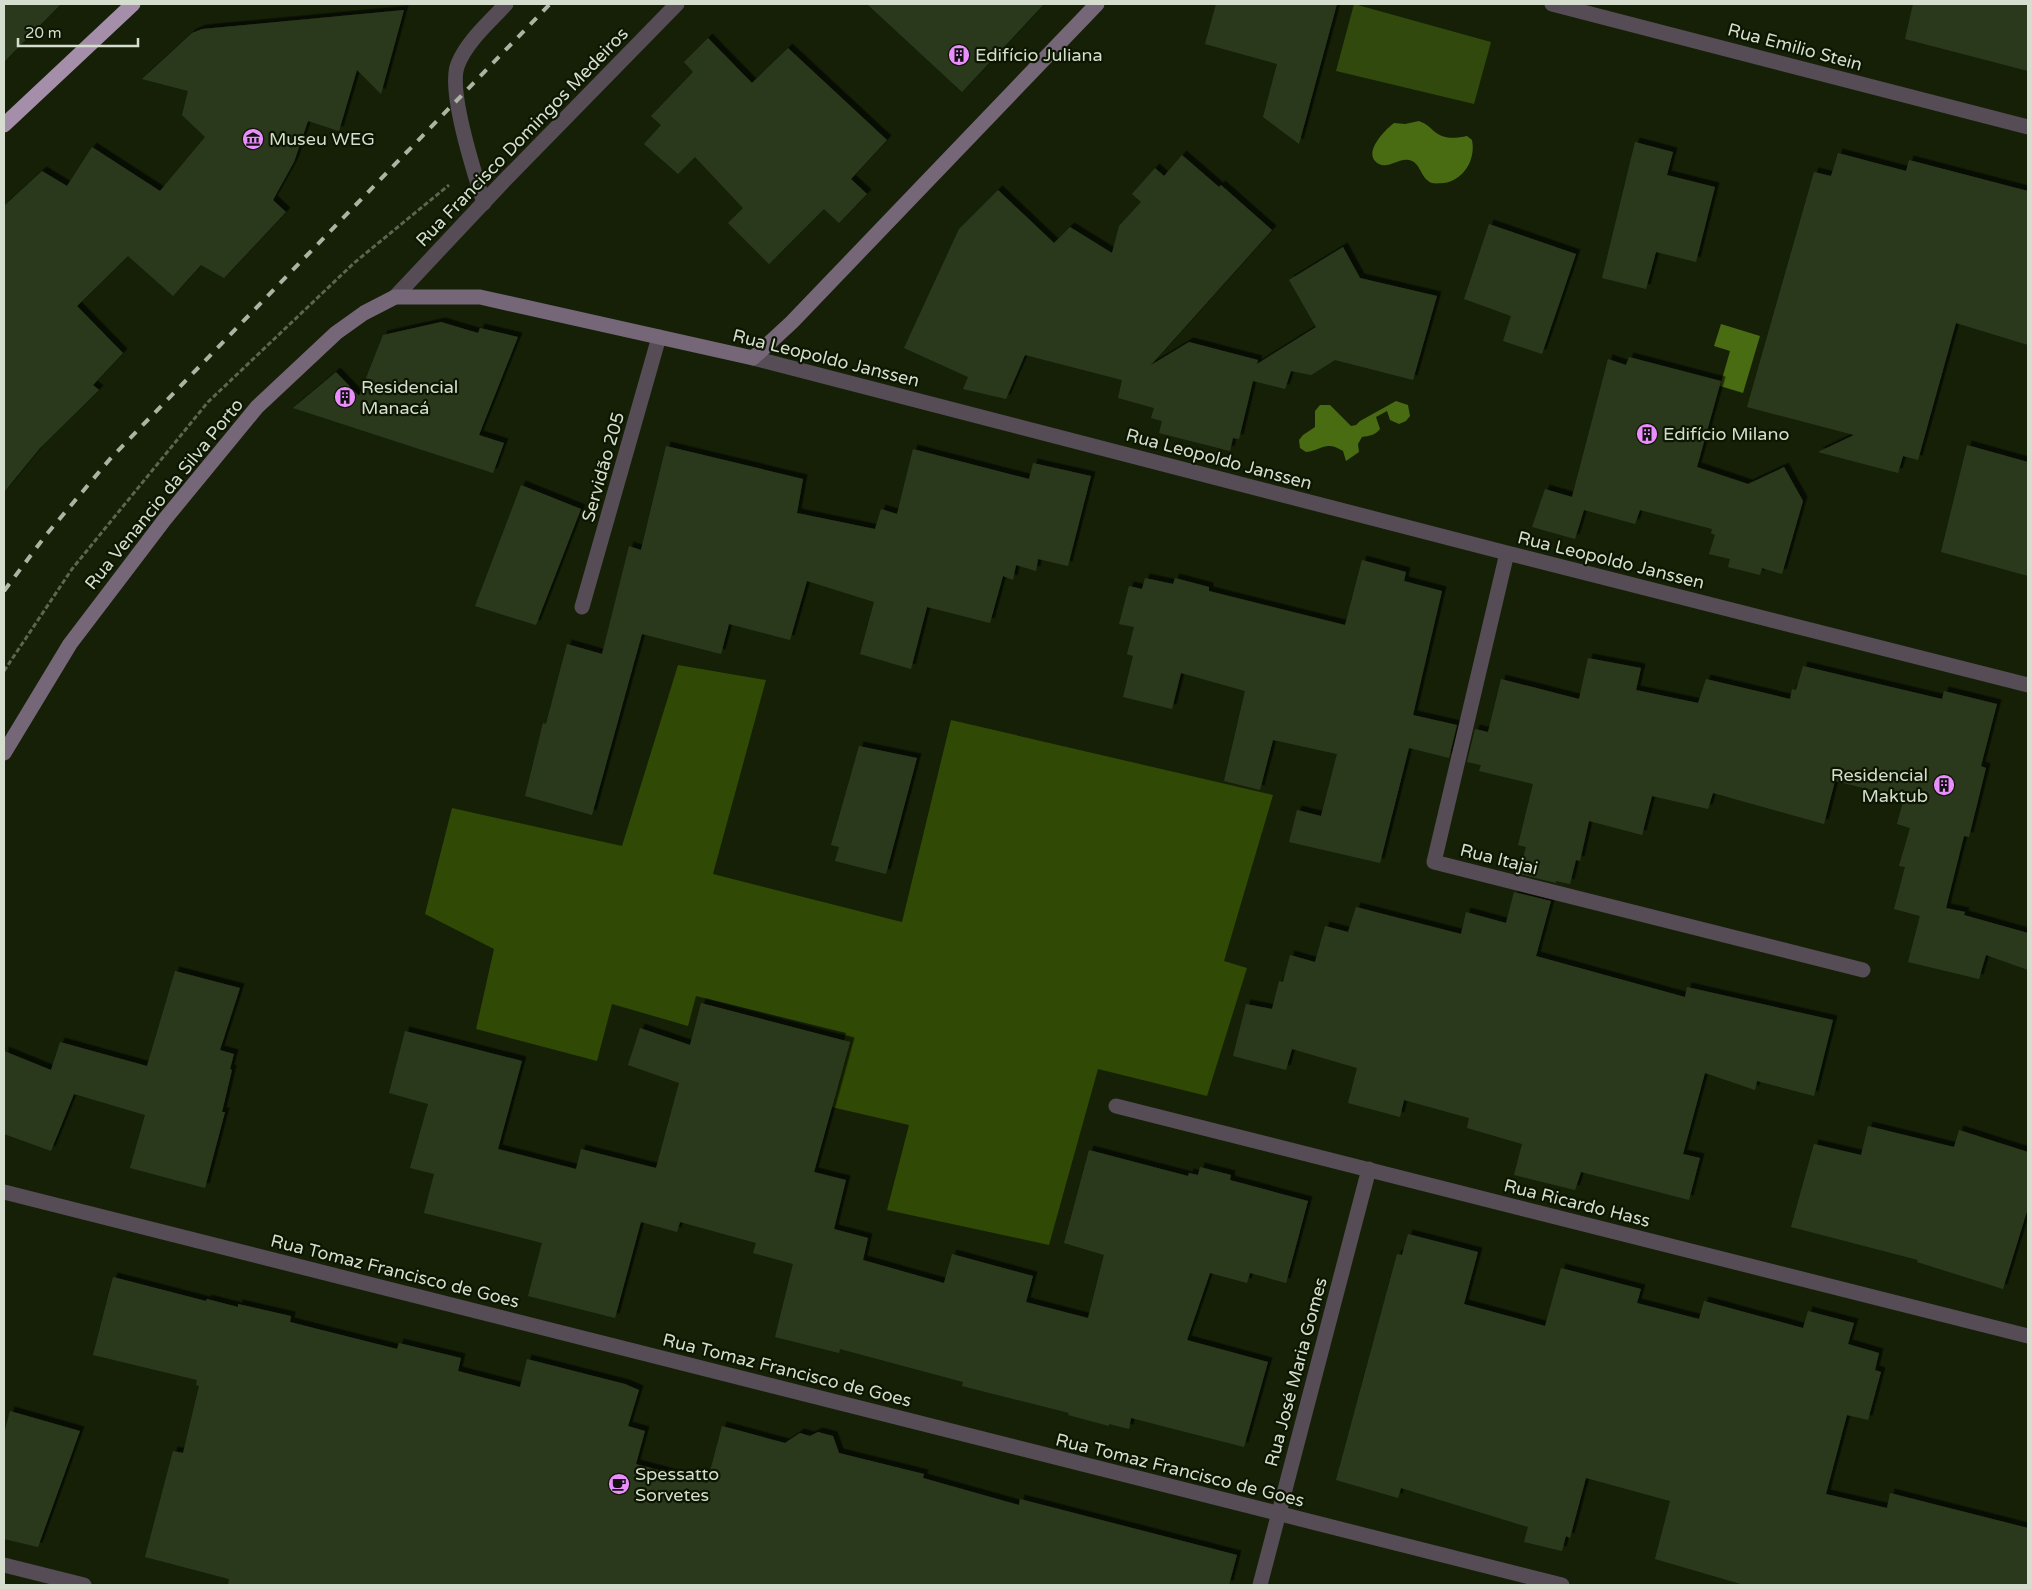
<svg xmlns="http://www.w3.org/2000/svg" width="2032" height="1589" viewBox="0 0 2032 1589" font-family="'Varela Round',sans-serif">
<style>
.green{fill:#31490c}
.forest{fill:#304904}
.water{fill:#496b12}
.building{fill:#2c391f;filter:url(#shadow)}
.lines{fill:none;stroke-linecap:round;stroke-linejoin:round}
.path{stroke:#5b6550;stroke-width:3;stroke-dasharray:5 2.5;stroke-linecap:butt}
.lane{stroke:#554c56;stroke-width:15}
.street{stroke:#554c56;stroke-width:15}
.secondary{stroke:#756778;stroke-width:15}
.highway{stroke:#a48ea9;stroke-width:15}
.rail{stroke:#acb4a3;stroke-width:4;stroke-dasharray:9 9;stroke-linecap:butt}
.labels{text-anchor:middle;stroke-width:4.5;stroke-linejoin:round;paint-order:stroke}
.street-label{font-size:18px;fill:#d5ddce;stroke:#0c1601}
.poi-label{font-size:18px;fill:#d5ddce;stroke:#0c1601;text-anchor:start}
</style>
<defs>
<filter id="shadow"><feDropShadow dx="4.5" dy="-4.5" stdDeviation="0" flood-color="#0009"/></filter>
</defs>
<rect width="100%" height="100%" fill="#152007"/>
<path class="green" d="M 1354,4 L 1491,42 L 1474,104 L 1336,71 Z"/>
<path class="forest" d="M 678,665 L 766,680 L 713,874 L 902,922 L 951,720 L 1273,795 L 1224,961 L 1247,968 L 1207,1096 L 1098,1069 L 1049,1245 L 887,1210 L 909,1125 L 827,1106 L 846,1033 L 696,996 L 688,1026 L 612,1004 L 597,1061 L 476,1029 L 494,949 L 425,914 L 452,808 L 622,846 Z"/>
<path class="water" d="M 1419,121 C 1427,124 1429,127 1435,132 C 1445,140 1456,138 1467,136 L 1472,140 C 1476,159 1464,180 1444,183 C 1440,183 1435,184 1432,183 C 1421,179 1421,165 1412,161 C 1400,155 1386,173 1375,161 C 1365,150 1386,129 1394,123 L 1405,124 Z
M 1721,324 L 1760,336 L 1743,393 L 1720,386 L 1730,351 L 1714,346 Z
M 1396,401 L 1408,405 L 1410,416 L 1406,421 L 1399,424 L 1390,420 L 1387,411 L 1376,417 L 1380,429 C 1375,435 1370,436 1362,437 L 1358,444 L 1359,452 L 1346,461 L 1343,451 C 1325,440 1323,450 1306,452 L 1300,448 L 1299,440 L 1303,435 L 1315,427 L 1315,411 L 1320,405 L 1330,405 L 1351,426 L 1356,425 L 1360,421 Z"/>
<path class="building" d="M 4,4 L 61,4 L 4,62 Z
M 867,4 L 1044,4 L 962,92 Z
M 1216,4 L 1337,4 L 1299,144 L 1263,117 L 1277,64 L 1205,44 Z
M 1913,4 L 2028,4 L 2028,71 L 1905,39 Z
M 404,10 L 381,94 L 357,70 L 339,131 L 308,121 L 294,162 L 273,200 L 286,212 L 224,278 L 201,265 L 173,296 L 128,256 L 77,306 L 123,353 L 93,385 L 99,390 L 40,448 L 4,492 L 4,206 L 42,171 L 67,186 L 92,147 L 160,191 L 205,137 L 182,115 L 188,91 L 142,79 L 192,33 L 202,29 Z
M 708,38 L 752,83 L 788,48 L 887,140 L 851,179 L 867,194 L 839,223 L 824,209 L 769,264 L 728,223 L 743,208 L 695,157 L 678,174 L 644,144 L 661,125 L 651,116 L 693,72 L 684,62 Z
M 1635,142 L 1673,152 L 1667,175 L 1715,187 L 1696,262 L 1656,252 L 1646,289 L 1602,278 Z
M 1838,153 L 1906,171 L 1909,160 L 2028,191 L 2028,345 L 1956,323 L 1918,460 L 1903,456 L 1898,473 L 1818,452 L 1854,435 L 1747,407 L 1814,172 L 1831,176 Z
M 1182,155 L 1219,187 L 1221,185 L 1272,230 L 1151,365 L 1189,342 L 1258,360 L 1257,364 L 1316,327 L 1289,280 L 1343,247 L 1360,278 L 1437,296 L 1413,380 L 1335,360 L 1311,375 L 1291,371 L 1285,389 L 1253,381 L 1239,439 L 1233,438 L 1230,451 L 1159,433 L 1162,421 L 1151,418 L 1154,408 L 1118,398 L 1122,380 L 1025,355 L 1006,399 L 963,389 L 968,377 L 904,348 L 959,229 L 998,190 L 1054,243 L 1070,227 L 1112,253 L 1119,226 L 1141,202 L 1132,194 L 1155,168 L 1164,176 Z
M 1489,224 L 1576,254 L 1542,354 L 1503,341 L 1511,316 L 1464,299 Z
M 441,322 L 478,333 L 480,328 L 518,337 L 479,435 L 504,443 L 493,473 L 293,408 L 336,372 L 359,396 L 383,335 Z
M 1629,357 L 1721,381 L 1697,467 L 1748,484 L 1784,467 L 1803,501 L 1782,574 L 1762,568 L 1760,575 L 1728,567 L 1730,559 L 1709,554 L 1715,535 L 1711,533 L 1712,529 L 1640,510 L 1635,524 L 1584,510 L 1575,539 L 1532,527 L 1545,489 L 1572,497 L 1608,359 L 1626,365 Z
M 1967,445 L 2028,462 L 2028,576 L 1941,552 Z
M 666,446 L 803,479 L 797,513 L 875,529 L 881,509 L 897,514 L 913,449 L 1029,479 L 1033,463 L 1091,476 L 1068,566 L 1038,559 L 1036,571 L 1016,565 L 1013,580 L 1003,576 L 990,623 L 927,607 L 911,669 L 860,654 L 874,602 L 807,581 L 790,640 L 729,624 L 721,654 L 642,634 L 592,815 L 525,796 L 543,723 L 546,724 L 567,644 L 602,654 L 629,546 L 641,550 Z
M 521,485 L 581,509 L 536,625 L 475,606 Z
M 1362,560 L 1406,572 L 1404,581 L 1442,591 L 1413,715 L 1457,725 L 1449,758 L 1409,748 L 1380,863 L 1289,842 L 1297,810 L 1321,816 L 1337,754 L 1273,740 L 1260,790 L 1224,781 L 1245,691 L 1181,673 L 1172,709 L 1123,697 L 1133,656 L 1127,654 L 1134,627 L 1119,624 L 1129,586 L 1142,589 L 1145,578 L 1173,584 L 1175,578 L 1209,587 L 1209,591 L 1345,625 Z
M 1588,658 L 1641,668 L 1636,690 L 1698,703 L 1706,679 L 1790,699 L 1792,689 L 1796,690 L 1803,666 L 1942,699 L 1944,691 L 1997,704 L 1981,766 L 1986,768 L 1969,837 L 1964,836 L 1946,908 L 1965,912 L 1964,915 L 2028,933 L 2028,970 L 1986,955 L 1979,979 L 1908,962 L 1920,916 L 1894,909 L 1905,867 L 1899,866 L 1910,828 L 1897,824 L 1904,798 L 1835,781 L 1824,824 L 1713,793 L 1708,809 L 1652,796 L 1642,835 L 1589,821 L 1580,861 L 1576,860 L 1570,884 L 1556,881 L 1556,883 L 1519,874 L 1526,847 L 1518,845 L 1533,784 L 1479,771 L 1481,765 L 1467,762 L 1475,729 L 1488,732 L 1501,679 L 1579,699 Z
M 859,746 L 917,758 L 886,874 L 835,861 L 839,847 L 831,845 Z
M 1514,892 L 1551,901 L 1536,956 L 1685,997 L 1687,987 L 1833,1020 L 1814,1096 L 1757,1081 L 1755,1090 L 1705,1073 L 1683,1154 L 1700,1158 L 1689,1200 L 1581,1172 L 1575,1190 L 1514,1175 L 1522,1144 L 1467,1128 L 1469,1118 L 1404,1100 L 1400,1117 L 1348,1103 L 1357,1068 L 1292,1049 L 1286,1070 L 1233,1056 L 1246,1004 L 1272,1009 L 1279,981 L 1283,982 L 1290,955 L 1315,962 L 1325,926 L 1348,932 L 1356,907 L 1461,934 L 1466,912 L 1506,923 Z
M 175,971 L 240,988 L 220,1050 L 234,1054 L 230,1069 L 232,1070 L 222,1112 L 225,1112 L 205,1188 L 130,1168 L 145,1115 L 74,1094 L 51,1151 L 4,1134 L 4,1051 L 51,1070 L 60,1042 L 147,1066 Z
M 701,1003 L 850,1042 L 814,1172 L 846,1180 L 834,1229 L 868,1238 L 863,1260 L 944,1283 L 952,1254 L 1033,1276 L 1026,1302 L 1088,1318 L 1104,1255 L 1064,1243 L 1089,1150 L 1188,1176 L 1189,1173 L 1198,1175 L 1200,1167 L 1231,1175 L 1230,1180 L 1308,1201 L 1286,1283 L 1250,1273 L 1247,1283 L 1210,1273 L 1187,1340 L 1268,1362 L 1244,1447 L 1131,1418 L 1129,1429 L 1109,1424 L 1109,1426 L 1068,1415 L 1069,1413 L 962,1386 L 963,1382 L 840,1349 L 839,1353 L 775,1337 L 793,1264 L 753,1253 L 756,1243 L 680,1222 L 677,1232 L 641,1222 L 615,1318 L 528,1296 L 542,1243 L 424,1213 L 434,1174 L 410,1168 L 428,1104 L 389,1093 L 405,1031 L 522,1061 L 498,1149 L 576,1169 L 581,1149 L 656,1168 L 679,1083 L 628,1065 L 640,1028 L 690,1045 Z
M 1868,1126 L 1954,1147 L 1959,1130 L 2028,1152 L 2028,1208 L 2003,1289 L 1917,1262 L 1918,1260 L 1791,1227 L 1814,1144 L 1861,1155 Z
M 1408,1234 L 1478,1252 L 1464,1304 L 1545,1326 L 1561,1268 L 1641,1289 L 1637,1303 L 1699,1319 L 1704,1301 L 1803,1328 L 1808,1311 L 1854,1323 L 1848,1344 L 1879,1353 L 1875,1370 L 1881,1372 L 1868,1420 L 1847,1415 L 1826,1494 L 1887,1508 L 1890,1493 L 2028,1528 L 2028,1585 L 1744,1585 L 1655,1559 L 1670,1501 L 1586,1478 L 1570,1538 L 1566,1536 L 1562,1551 L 1524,1542 L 1528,1527 L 1401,1488 L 1398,1498 L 1336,1480 L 1397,1254 L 1402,1255 Z
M 113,1277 L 206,1301 L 207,1299 L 238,1307 L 238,1304 L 291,1316 L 290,1322 L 397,1349 L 399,1343 L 461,1358 L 458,1371 L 520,1387 L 527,1359 L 625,1384 L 639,1390 L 628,1426 L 645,1431 L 636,1464 L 707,1483 L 722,1426 L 785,1443 L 800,1433 L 810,1436 L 818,1432 L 833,1436 L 839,1453 L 924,1474 L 923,1478 L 1019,1505 L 1020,1499 L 1237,1555 L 1229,1585 L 228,1585 L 229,1579 L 145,1557 L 173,1451 L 183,1453 L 199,1386 L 196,1385 L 197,1380 L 93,1355 Z
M 10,1411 L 80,1431 L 38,1547 L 4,1539 L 4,1434 Z"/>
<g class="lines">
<path class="path" d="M 4,671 L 72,569 L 208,402 L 354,263 L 449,185"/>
<path class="lane" d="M 484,203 C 475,175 447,89 458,64 C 467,41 490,22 506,4"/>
<path class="street" d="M 1552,4 L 2028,127
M 395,297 L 502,183 L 677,4
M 753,358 L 1507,553 L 2028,685
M 1507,553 L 1434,862 L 1863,970
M 582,607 L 659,337
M 1116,1106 L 2028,1336
M 4,1192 L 1562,1585
M 4,1565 L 84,1585
M 1260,1585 L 1369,1169"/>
<path class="secondary" d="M 4,753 L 70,644 L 165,519 L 257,407 L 336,333 L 364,313 L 395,297 L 480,297 L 753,358 L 792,322 L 1097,4"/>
<path class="highway" d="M 4,125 L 133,4"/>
<path class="rail" d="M 4,591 L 46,535 L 110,459 L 550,4"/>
</g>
<defs>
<g id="building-disc" transform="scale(1.125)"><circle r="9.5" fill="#ea8dfd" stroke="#0c1601"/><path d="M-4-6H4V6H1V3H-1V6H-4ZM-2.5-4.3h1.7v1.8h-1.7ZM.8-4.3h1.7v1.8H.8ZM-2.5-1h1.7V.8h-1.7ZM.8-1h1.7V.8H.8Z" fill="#111"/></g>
<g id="museum-disc" transform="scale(1.125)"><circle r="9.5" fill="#ea8dfd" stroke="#0c1601"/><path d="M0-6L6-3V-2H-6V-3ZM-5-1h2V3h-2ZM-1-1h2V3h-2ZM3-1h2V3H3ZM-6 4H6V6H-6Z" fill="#111"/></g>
<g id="cafe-disc" transform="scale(1.125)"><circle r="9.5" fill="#ea8dfd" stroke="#0c1601"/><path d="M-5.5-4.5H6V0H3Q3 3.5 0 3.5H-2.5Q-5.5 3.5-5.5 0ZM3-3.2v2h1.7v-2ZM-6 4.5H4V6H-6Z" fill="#111"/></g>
</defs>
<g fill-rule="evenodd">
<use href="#building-disc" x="959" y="55"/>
<use href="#museum-disc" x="253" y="139"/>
<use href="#building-disc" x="345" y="397"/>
<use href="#building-disc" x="1647" y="434"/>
<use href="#building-disc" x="1944" y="785"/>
<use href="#cafe-disc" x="619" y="1484"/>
</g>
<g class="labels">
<g class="street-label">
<text transform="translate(1795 47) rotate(15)" y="6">Rua Emilio Stein</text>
<text transform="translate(522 137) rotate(-46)" y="6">Rua Francisco Domingos Medeiros</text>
<text transform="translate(826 358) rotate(14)" y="6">Rua Leopoldo Janssen</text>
<text transform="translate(1219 459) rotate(15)" y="6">Rua Leopoldo Janssen</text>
<text transform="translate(603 467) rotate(-74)" y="6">Servidão 205</text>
<text transform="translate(164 494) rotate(-51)" y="6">Rua Venancio da Silva Porto</text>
<text transform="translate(1611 560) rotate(14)" y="6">Rua Leopoldo Janssen</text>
<text transform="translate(1499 859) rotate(14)" y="6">Rua Itajai</text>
<text transform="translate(1577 1203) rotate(14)" y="6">Rua Ricardo Hass</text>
<text transform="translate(395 1271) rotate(14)" y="6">Rua Tomaz Francisco de Goes</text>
<text transform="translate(787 1370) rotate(14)" y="6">Rua Tomaz Francisco de Goes</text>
<text transform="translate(1296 1372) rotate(-75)" y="6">Rua José Maria Gomes</text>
<text transform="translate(1180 1470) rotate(14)" y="6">Rua Tomaz Francisco de Goes</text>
</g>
<g class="poi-label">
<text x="975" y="61">Edifício Juliana</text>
<text x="269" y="145">Museu WEG</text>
<text x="361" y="393">Residencial<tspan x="361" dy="21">Manacá</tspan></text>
<text x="1663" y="440">Edifício Milano</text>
<text x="1928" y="781" text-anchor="end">Residencial<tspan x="1928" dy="21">Maktub</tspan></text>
<text x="635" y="1480">Spessatto<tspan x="635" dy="21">Sorvetes</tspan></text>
</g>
</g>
<rect width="2032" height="1589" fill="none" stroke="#d5ddce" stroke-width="10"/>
<path d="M18 38v8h120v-8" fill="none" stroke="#d5ddce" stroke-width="2.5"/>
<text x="25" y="38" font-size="15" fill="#d5ddce" stroke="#0c1601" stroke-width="4" paint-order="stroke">20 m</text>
</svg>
